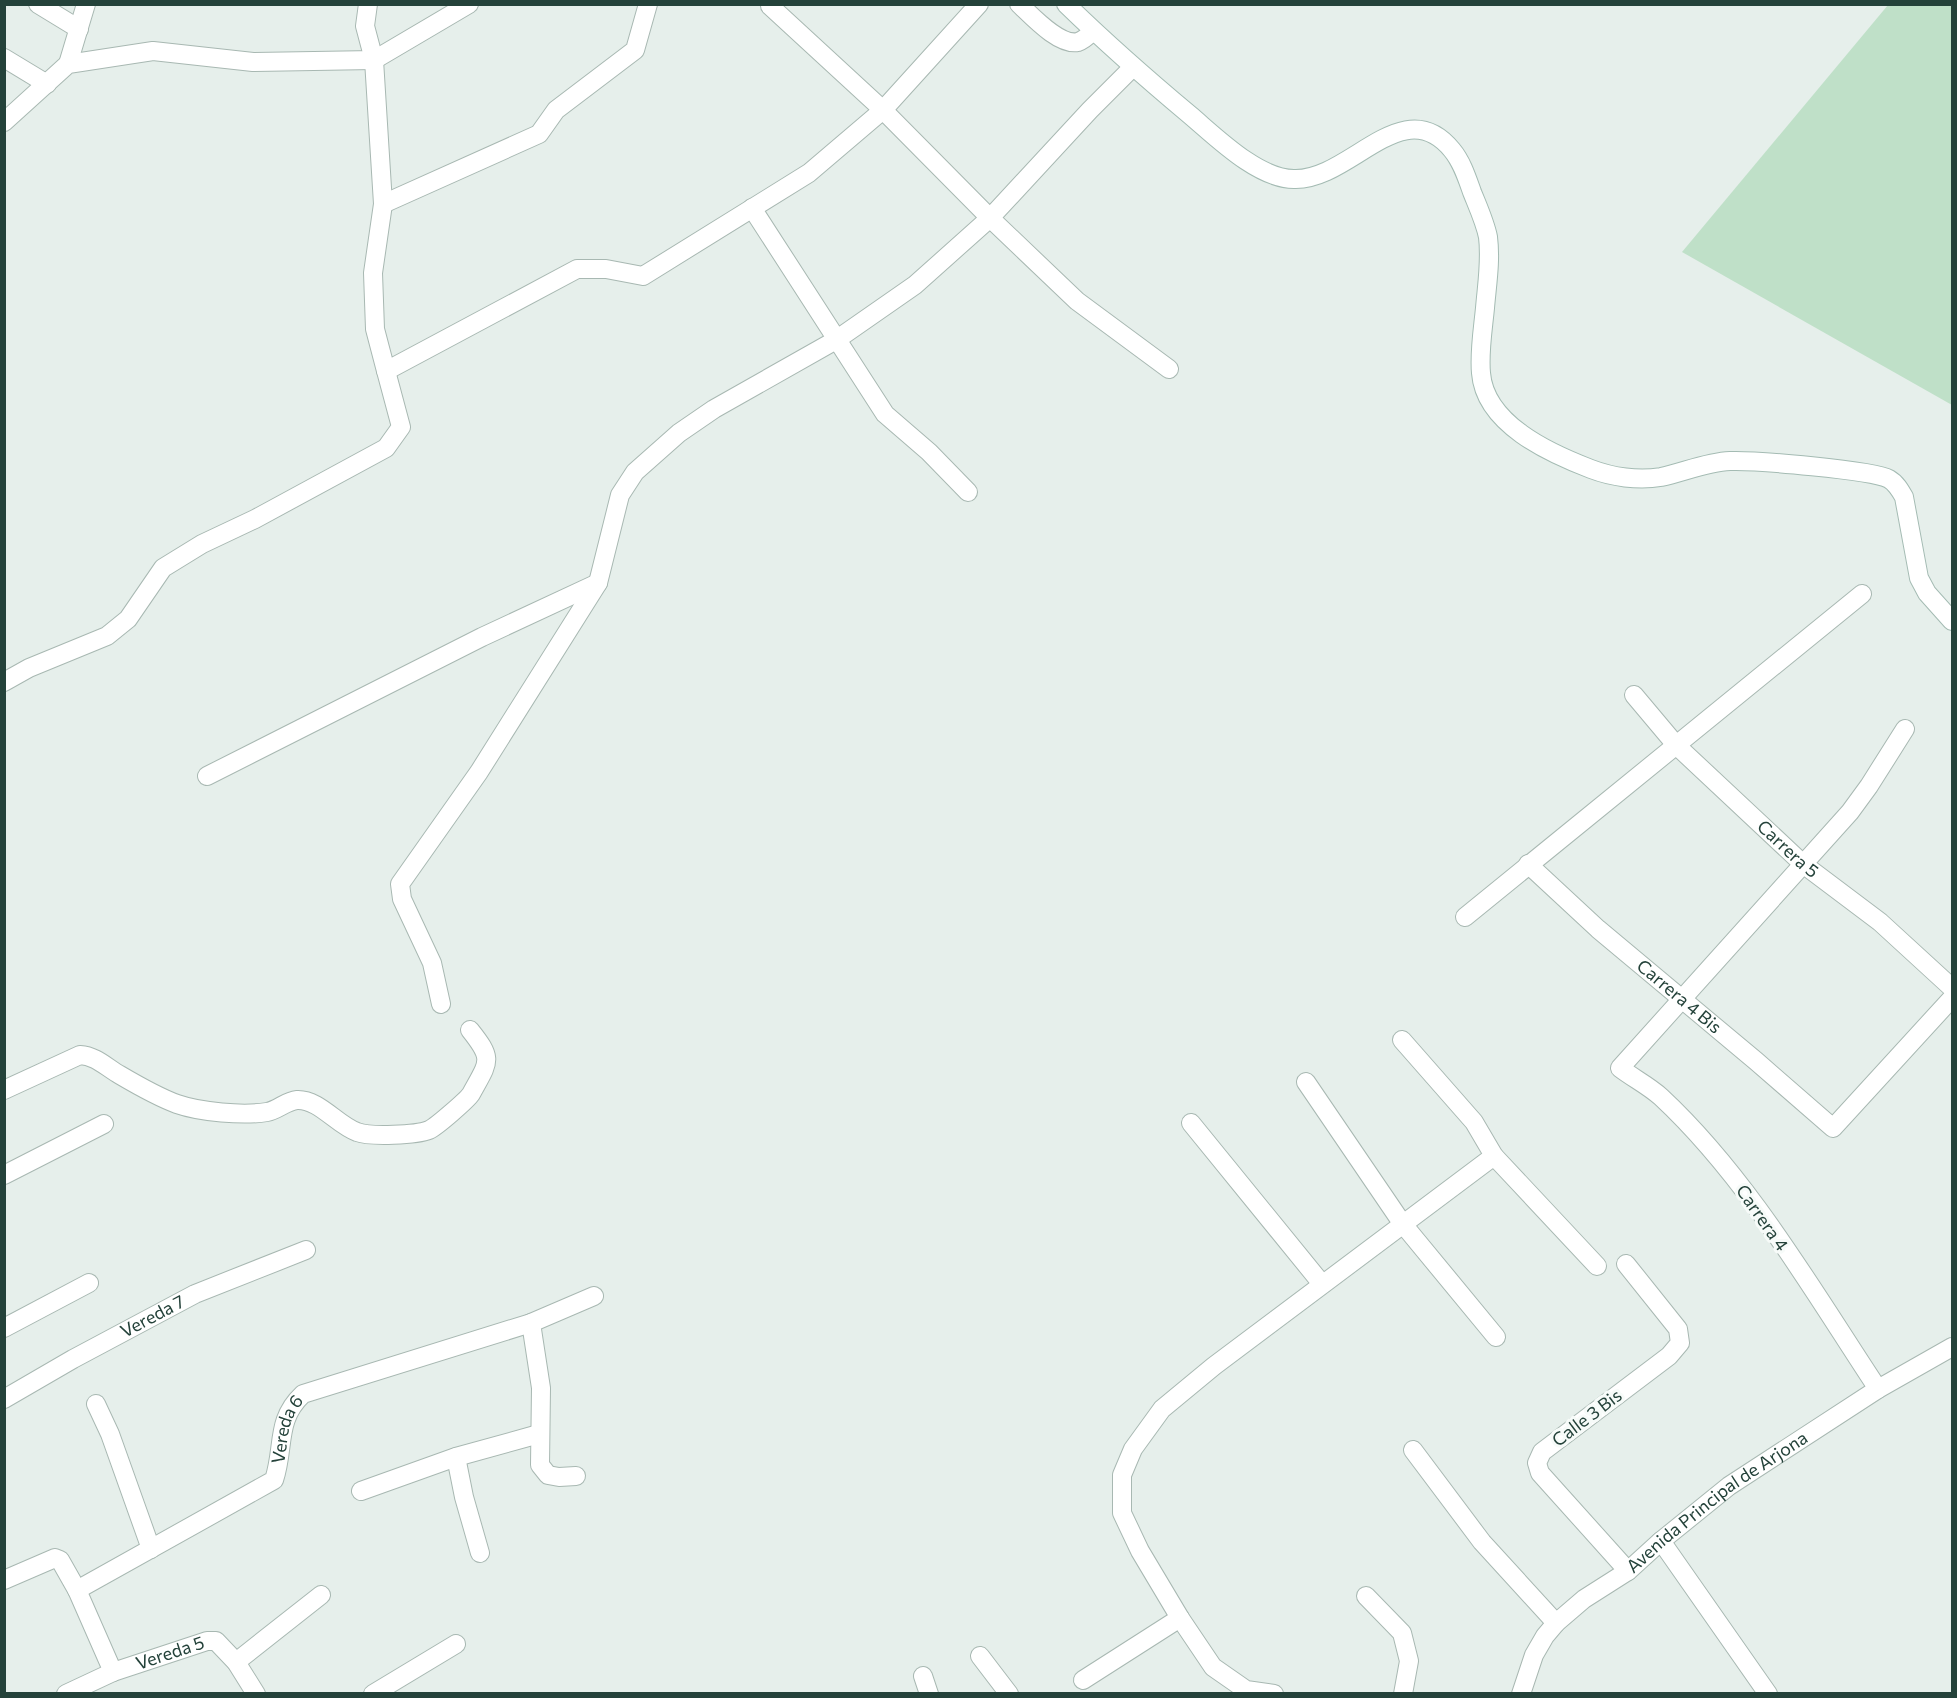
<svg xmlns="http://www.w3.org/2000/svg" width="1957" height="1698" viewBox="0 0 1957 1698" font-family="Commissioner,sans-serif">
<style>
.green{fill:#bfe0c8}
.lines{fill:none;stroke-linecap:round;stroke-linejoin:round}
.minor-casing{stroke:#a8b8b2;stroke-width:20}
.secondary-casing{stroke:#a4bbb3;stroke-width:20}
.minor{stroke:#fff;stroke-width:18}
.secondary{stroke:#fff;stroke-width:18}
.labels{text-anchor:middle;stroke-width:6;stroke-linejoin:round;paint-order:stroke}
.street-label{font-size:18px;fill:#24423a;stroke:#f7fbf9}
</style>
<rect width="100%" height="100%" fill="#e6efeb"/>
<path class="green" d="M 1888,5 L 1952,5 L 1952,405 L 1682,252 Z"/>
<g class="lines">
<g class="minor-casing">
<g id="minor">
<path d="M 38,4 L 79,29"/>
<path d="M 368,4 L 365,26 L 374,60 L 383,204 L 373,273 L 375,329 L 386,371 L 577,269 L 606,269 L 643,276 L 809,173 L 883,110 L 979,4"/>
<path d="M 772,4 L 770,6 L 883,110 L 990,218 L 1077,301 L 1169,369"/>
<path d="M 1019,4 C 1032,16 1059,46 1078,42 C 1084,40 1089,35 1093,31"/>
<path d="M 4,58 L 47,84"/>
<path d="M 68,64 L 86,4"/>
<path d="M 4,122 L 68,64 L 153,51 L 253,62 L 374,60 L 469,4"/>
<path d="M 383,204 L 539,134 L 556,110 L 635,50 L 648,4"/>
<path d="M 752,208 L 885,414 L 929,452 L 968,492"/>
<path d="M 4,682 L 29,668 L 107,636 L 128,619 L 163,568 L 202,544 L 255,519 L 386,448 L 401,427 L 386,371"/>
<path id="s1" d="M 1634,695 L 1676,745 L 1803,864 L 1880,922 L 1952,988"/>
<path d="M 207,776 L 482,637 L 598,583"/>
<path id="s2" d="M 1528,864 L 1598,929 L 1756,1061 L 1833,1128 L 1952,998"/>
<path d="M 1465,917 L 1862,594"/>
<path d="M 441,1004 L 432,963 L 402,899 L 400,884 L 479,772 L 598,583 L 620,495 L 635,472 L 679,433 L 714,409 L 836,340 L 915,285 L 990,218 L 1090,110 L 1133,67"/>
<path d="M 1402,1040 L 1474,1122 L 1494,1156 L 1597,1266"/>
<path d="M 1306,1082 L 1402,1223 L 1496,1337"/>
<path d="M 4,1090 L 80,1055 C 96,1056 106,1067 120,1075 C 137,1085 158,1097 177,1104 C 200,1112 243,1116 267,1112 C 278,1110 286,1101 297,1100 C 319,1099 337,1125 357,1132 C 370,1137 417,1135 429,1130 C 436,1127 467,1100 471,1094 C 489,1061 494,1060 470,1030"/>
<path d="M 1191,1123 L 1322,1284"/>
<path d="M 4,1175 L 104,1124"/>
<path d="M 1626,1264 L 1678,1329 L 1680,1343 L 1669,1356 L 1542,1452 L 1537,1463 L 1540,1473 L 1628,1571"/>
<path d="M 531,1323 L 541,1388 L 540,1465 L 548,1475 L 559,1477 L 576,1476"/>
<path d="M 4,1328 L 89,1283"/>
<path d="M 1878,1389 C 1813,1291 1748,1178 1661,1097 C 1649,1086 1633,1078 1620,1068 L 1850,812 L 1869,786 L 1905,729"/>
<path id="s3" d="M 4,1399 L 73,1359 L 195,1294 L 306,1250"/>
<path d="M 96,1404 L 110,1434 L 151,1549"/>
<path d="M 1413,1450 L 1482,1542 L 1556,1623"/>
<path d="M 456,1457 L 464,1497 L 480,1553"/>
<path d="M 361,1491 L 456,1457 L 539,1434"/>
<path d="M 1661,1541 L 1768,1694"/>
<path d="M 4,1580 L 55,1558 L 60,1560 L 77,1590 L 113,1672"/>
<path id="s4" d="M 77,1590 L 274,1480 C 285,1447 275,1420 303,1394 L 531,1323 L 594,1296"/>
<path d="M 1366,1596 L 1402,1633 L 1409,1661 L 1403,1694"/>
<path d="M 980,1656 L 1009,1694"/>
<path d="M 236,1662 L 321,1595"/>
<path d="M 923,1676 L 929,1694"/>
<path d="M 1083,1680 L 1180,1618"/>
<path id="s5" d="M 66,1694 L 113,1672 L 207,1641 L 216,1641 L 236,1662 L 256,1694"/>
<path d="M 373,1694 L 456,1644"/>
<path d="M 1274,1694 L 1246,1690 L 1213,1667 L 1180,1618 L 1140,1551 L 1122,1513 L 1122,1475 L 1133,1449 L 1162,1409 L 1214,1366 L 1494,1156"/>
<path id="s6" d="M 1521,1694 L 1534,1655 L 1545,1636 L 1556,1623 L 1584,1599 L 1628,1571 L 1661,1541 L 1729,1486 L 1878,1389 L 1952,1347"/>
</g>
</g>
<g class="secondary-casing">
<path id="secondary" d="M 1066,4 C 1106,43 1147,79 1190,115 C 1216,137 1258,179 1294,179 C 1350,181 1403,90 1452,150 C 1462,162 1467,178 1472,192 C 1478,207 1485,222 1488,237 C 1491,261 1487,284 1485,308 C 1483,329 1479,352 1481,373 C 1485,424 1549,453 1591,469 C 1612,477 1638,481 1661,477 C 1684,472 1707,462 1730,461 C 1753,460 1873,470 1889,479 C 1896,483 1900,490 1904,497 L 1919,578 L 1927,593 L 1952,621"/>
</g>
<use href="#minor" class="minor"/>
<use href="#secondary" class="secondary"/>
</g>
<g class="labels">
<g class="street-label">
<text dy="6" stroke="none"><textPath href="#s1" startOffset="218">Carrera 5</textPath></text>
<text dy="6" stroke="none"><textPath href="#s2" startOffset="201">Carrera 4 Bis</textPath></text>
<text transform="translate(1762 1218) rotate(55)" y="6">Carrera 4</text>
<text dy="6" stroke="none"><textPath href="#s3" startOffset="170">Vereda 7</textPath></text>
<text transform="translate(1587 1418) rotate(-37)" y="6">Calle 3 Bis</text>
<text dy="6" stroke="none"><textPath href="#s4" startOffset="278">Vereda 6</textPath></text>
<text dy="6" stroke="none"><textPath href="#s6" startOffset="282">Avenida Principal de Arjona</textPath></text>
<text dy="6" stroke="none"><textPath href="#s5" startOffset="112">Vereda 5</textPath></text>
</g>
</g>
<rect width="1957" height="1698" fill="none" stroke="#24423a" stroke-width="12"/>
</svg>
